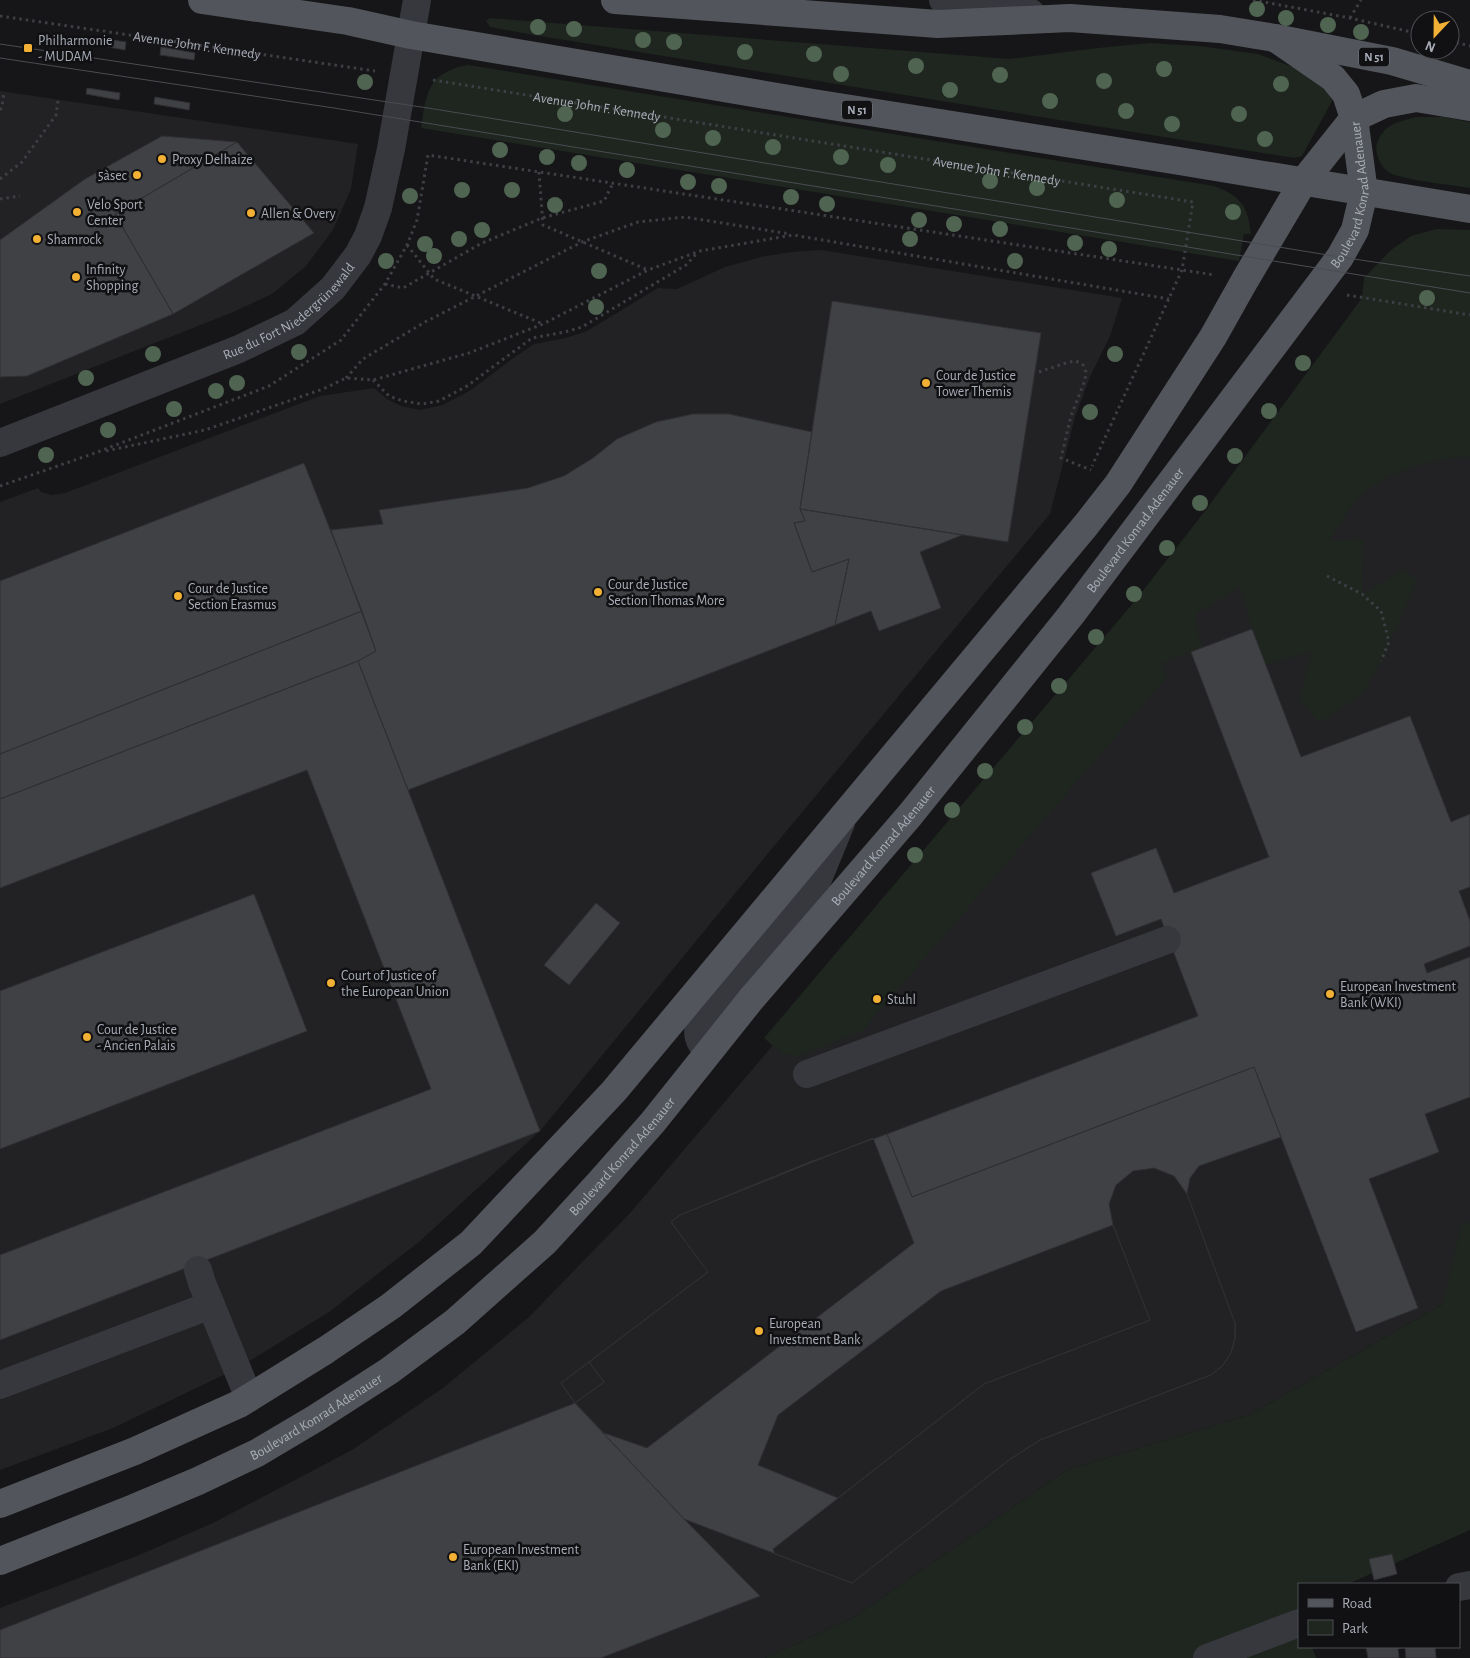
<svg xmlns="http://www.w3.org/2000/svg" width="1470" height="1658" viewBox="0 0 1470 1658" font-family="'Alegreya Sans',sans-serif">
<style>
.built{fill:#222225}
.green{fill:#1e261f}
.building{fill:#404145;stroke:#303034;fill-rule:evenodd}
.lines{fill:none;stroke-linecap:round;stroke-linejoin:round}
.path{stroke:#3d3f44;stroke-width:3;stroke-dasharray:2.5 4;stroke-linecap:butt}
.minor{stroke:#37383d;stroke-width:28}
.major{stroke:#53555c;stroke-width:28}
.tram{stroke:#4a4c52;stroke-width:1}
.tree{fill:#506452}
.poi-dot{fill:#f2b134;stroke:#111113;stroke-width:2}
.labels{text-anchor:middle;stroke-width:5;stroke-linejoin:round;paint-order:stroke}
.shield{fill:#111113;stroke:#7b7e86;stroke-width:1}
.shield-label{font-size:12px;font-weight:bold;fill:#a8adb8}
.poi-label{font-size:14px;fill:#a8adb8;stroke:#111113;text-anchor:start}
.street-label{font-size:14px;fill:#a8adb8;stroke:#111113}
</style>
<rect width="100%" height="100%" fill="#161618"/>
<path class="built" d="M 0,91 L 358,144 L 351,189 L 333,230 L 306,266 L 272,294 L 231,313 L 0,404 Z
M 821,250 L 1122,298 L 1110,336 L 1090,377 L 1075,417 L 1050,514 L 784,834 L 540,1131 L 420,1241 L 329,1312 L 238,1368 L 113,1428 L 0,1470 L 0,502 L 38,488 L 41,492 L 52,495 L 65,493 L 320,396 L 374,388 L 387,399 L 401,406 L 420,410 L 443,405 L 471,390 L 512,359 L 534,344 L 566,338 L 587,331 L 658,288 L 677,289 L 725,267 L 761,257 L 791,252 Z
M 1470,400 L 1470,1298 L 1443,1304 L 1249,1415 L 1067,1470 L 854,1617 L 765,1658 L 0,1658 L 0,1608 L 139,1555 L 213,1523 L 352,1450 L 443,1388 L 529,1317 L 631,1212 L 1106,654 Z"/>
<path class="green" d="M 490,18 L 1010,59 L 1098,48 L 1150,43 L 1199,46 L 1258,54 L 1293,67 L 1309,74 L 1331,95 L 1332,101 L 1302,156 L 1294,158 L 534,35 L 490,27 L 486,21 Z
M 468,65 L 1214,186 C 1241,196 1248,206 1251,234 L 1244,234 L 1239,261 L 421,128 C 426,93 428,72 468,65 Z
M 1416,117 L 1443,117 L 1470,122 L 1470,188 C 1453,185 1398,180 1387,171 C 1380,165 1374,153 1377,143 C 1384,124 1398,122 1416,117 Z
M 1437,229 L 1470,230 L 1470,457 C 1431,458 1390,471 1360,496 C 1351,504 1337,530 1329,541 L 1363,539 L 1362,594 L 1405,569 L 1417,581 L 1381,661 L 1364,693 L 1319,723 L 1299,699 L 1313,651 L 1266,665 L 1252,629 L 1240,587 L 1197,613 L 1195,625 L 1203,647 L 1162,663 L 1167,677 L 862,1031 L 798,1056 L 781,1053 L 764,1038 L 1134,602 L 1205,511 L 1362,298 L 1364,278 L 1391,250 L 1411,236 Z
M 1470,1222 L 1470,1530 L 1348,1584 L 1299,1584 L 1299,1647 L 1312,1647 L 1316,1658 L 765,1658 L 854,1617 L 1067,1470 L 1249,1415 L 1443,1304 L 1461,1225 Z"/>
<path class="building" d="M 93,37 L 126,42 L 125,50 L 92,44 Z
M 161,47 L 195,53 L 194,60 L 160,55 Z
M 87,88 L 120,93 L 119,100 L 86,94 Z
M 155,97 L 190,103 L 189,110 L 154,104 Z
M 162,136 L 237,142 L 115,214 L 173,314 L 27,376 L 0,377 L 0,240 L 85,179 Z
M 237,142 L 314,233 L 173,314 L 115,214 Z
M 832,301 L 1041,333 L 1008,542 L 800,509 Z
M 693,414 L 729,414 L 812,432 L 800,509 L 805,521 L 794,523 L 812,572 L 849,559 L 835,625 L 408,790 L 358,661 L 376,651 L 331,530 L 383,524 L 379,510 L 528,488 L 564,476 L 593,458 L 617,439 L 656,422 Z
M 304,463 L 362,611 L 0,754 L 0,581 Z
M 800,509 L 962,535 L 920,552 L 941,608 L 879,631 L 871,611 L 835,625 L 849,559 L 812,572 L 794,523 L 805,521 Z
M 362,611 L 376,651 L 358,661 L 0,799 L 0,754 Z
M 1252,629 L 1301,757 L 1410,716 L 1451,822 L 1470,814 L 1470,887 L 1459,891 L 1470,921 L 1470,946 L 1424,964 L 1427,973 L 1470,957 L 1470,1097 L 1425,1114 L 1439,1152 L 1369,1179 L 1418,1308 L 1356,1332 L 1254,1067 L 912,1197 L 887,1134 L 1198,1016 L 1161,919 L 1116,936 L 1091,873 L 1156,848 L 1174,893 L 1269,857 L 1191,652 Z
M 358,661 L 540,1131 L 0,1340 L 0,1255 L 431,1089 L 307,770 L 0,888 L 0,799 Z
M 254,894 L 307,1031 L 0,1149 L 0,991 Z
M 596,903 L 620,923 L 569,985 L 544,965 Z
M 1254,1067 L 1281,1137 L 1199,1166 L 1190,1178 L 1187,1194 L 1235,1323 L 1235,1338 L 1231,1353 L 1223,1365 L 1211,1375 L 1040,1440 L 1009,1460 L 852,1583 L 684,1519 L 575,1403 L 604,1382 L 589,1362 L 708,1272 L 671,1222 L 680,1215 L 807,1163 L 887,1134 L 912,1197 ZM 1113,1225 L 1150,1320 L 984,1384 L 838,1498 L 758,1465 L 778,1415 L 941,1291 Z
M 873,1138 L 914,1243 L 647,1448 L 604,1433 L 575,1403 L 561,1383 L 708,1272 L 671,1222 L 680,1215 Z
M 1154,1168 L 1174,1176 L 1187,1194 L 1235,1323 L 1235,1338 L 1231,1353 L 1223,1365 L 1211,1375 L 1040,1440 L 1009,1460 L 852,1583 L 775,1554 L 773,1549 L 984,1384 L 1150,1320 L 1113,1225 L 1109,1204 L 1116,1185 L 1133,1171 Z
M 589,1362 L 604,1382 L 575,1403 L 561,1383 Z
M 575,1403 L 684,1519 L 760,1596 L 601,1658 L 0,1658 L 0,1630 Z
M 1392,1554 L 1397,1574 L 1374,1580 L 1369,1559 Z
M 1366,1647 L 1403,1647 L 1398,1649 L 1399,1658 L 1368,1658 Z
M 1405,1647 L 1435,1647 L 1436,1658 L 1406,1658 Z"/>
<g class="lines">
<g class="path">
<path d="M 1253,0 L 1350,18 L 1420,34"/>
<path id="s1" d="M 0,16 L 375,71"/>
<path d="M 1350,18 L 1361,0"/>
<path d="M 1450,41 L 1470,46"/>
<path id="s2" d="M 433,80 L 1193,202 L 1182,270 L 1092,466"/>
<path d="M 0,110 L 2,107 L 4,92"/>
<path d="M 539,172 L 543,225 L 648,270"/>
<path d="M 0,179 L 22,162 L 56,115 L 58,101"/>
<path d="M 0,199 L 20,196"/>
<path d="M 407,245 L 434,279 L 543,324"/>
<path d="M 385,284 L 403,288 L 482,243 L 542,218 L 604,201 L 613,183"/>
<path d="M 1347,295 L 1470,315"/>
<path d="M 1039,372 L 1069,362 L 1076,361 L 1083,365 L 1086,372 L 1085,380 L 1071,416 L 1061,458 L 1091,470"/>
<path d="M 346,378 L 363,359 L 425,322 L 582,242 L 638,222 L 685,217 L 790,234"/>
<path d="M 373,380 L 389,396 L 403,401 L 422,404 L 439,401 L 467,386 L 532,338 L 565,332 L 582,327 L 686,265 L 698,252"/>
<path d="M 106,451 L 205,430 L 323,389 L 346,378 L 373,380 L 469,353 L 543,324 L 648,270 L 700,251 L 793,235 L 1169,299"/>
<path d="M 0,486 L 95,453 L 269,386 L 341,340 L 385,284 L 407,245 L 417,220 L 428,155 L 1215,275"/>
<path d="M 1327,576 L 1362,594 L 1381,611 L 1389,642 L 1381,661"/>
</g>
<g class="minor">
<path d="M 943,0 L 1031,13"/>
<path id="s3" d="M 0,443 L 239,349 L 295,322 L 333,288 L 358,255 L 368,236 L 378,208 L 391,149 L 417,0"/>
<path d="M 708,1052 C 698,1041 696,1034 700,1020 L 818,879 L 841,823"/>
<path d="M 807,1074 L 1167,940"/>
<path d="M 198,1270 L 202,1283 L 249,1398"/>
<path d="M 0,1385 L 211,1305"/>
<path d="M 1459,1587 L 1470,1585"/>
<path d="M 1207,1658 L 1299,1623"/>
</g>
<g class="major">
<path d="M 202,0 L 348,21 L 411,35 L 813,103 L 1173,160 L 1470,209"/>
<path d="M 615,0 L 938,24 L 1070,18 L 1220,29 L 1275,38 L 1392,61 L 1470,84"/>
<path d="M 0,1504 L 135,1451 L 239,1404 L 326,1350 L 391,1306 L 471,1243 L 614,1091 L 1086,525 L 1118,484 L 1213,337 L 1245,280 L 1303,182 L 1354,118 L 1384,104 L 1416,98 L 1470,107"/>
<path id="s4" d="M 0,1561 L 134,1508 L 198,1481 L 257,1453 L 316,1418 L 389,1371 L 455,1322 L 545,1242 L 600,1182 L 653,1122 L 752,998 L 910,815 L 1071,615 L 1340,257 L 1355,230 L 1364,192 L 1354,118 L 1346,94 L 1333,78 L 1275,38"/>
</g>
<path class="tram" d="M 0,44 L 428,108 L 1340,257 L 1470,276
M 0,58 L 334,108 L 1470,293"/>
</g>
<g class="tree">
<circle cx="1257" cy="9" r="8"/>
<circle cx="1286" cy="18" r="8"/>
<circle cx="1328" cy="25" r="8"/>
<circle cx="538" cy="27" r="8"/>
<circle cx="574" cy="29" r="8"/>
<circle cx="1361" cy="32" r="8"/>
<circle cx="643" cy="40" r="8"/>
<circle cx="674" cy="42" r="8"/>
<circle cx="745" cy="52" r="8"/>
<circle cx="814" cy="54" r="8"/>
<circle cx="916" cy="66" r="8"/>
<circle cx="1164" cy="69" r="8"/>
<circle cx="841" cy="74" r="8"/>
<circle cx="1000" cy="75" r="8"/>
<circle cx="1104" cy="81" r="8"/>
<circle cx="365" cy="82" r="8"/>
<circle cx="1281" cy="84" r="8"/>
<circle cx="950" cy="90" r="8"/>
<circle cx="1050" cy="101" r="8"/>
<circle cx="1126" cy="111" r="8"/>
<circle cx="565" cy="114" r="8"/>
<circle cx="1239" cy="114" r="8"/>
<circle cx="1172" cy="124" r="8"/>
<circle cx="663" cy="130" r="8"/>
<circle cx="713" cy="138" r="8"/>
<circle cx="1265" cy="139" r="8"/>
<circle cx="773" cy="147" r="8"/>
<circle cx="500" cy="150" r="8"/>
<circle cx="547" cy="157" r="8"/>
<circle cx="841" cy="157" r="8"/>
<circle cx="579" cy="163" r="8"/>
<circle cx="888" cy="165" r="8"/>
<circle cx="627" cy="170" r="8"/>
<circle cx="990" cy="181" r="8"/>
<circle cx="688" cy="182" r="8"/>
<circle cx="719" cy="186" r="8"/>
<circle cx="1037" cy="188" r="8"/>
<circle cx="462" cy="190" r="8"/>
<circle cx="512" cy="190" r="8"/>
<circle cx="410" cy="196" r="8"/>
<circle cx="791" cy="197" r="8"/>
<circle cx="1117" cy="200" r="8"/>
<circle cx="827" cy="204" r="8"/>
<circle cx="555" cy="205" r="8"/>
<circle cx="1233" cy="212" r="8"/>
<circle cx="919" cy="220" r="8"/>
<circle cx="954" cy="224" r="8"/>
<circle cx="1000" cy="229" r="8"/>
<circle cx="482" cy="230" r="8"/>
<circle cx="459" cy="239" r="8"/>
<circle cx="910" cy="239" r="8"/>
<circle cx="1075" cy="243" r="8"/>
<circle cx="425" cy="244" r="8"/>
<circle cx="1109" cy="249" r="8"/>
<circle cx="434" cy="256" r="8"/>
<circle cx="386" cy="261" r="8"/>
<circle cx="1015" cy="261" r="8"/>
<circle cx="599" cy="271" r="8"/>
<circle cx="1427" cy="298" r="8"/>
<circle cx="596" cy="307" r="8"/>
<circle cx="299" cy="352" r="8"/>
<circle cx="153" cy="354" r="8"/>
<circle cx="1115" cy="354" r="8"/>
<circle cx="1303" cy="363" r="8"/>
<circle cx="86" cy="378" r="8"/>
<circle cx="237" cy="383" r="8"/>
<circle cx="216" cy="391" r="8"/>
<circle cx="174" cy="409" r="8"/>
<circle cx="1269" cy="411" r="8"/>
<circle cx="1090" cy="412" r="8"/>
<circle cx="108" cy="430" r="8"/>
<circle cx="46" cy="455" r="8"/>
<circle cx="1235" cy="456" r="8"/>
<circle cx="1200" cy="503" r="8"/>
<circle cx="1167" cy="548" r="8"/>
<circle cx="1134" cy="594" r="8"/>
<circle cx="1096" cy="637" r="8"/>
<circle cx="1059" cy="686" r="8"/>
<circle cx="1025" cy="727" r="8"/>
<circle cx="985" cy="771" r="8"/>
<circle cx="952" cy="810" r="8"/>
<circle cx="915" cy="855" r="8"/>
</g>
<g class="poi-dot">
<rect x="23" y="43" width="10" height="10" rx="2.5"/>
<circle cx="162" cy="159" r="5"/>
<circle cx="137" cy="175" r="5"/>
<circle cx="77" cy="212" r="5"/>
<circle cx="251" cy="213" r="5"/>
<circle cx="37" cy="239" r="5"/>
<circle cx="76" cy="277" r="5"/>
<circle cx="926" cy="383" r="5"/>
<circle cx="598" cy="592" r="5"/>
<circle cx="178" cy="596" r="5"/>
<circle cx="331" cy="983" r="5"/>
<circle cx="1330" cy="994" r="5"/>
<circle cx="877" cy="999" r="5"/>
<circle cx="87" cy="1037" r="5"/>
<circle cx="759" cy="1331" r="5"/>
<circle cx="453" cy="1557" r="5"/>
</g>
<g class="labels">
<g class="shield">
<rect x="1359" y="47.5" width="30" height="19" rx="4"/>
<rect x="842" y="100.5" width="30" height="19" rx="4"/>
</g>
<g class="shield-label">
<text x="1374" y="61">N 51</text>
<text x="857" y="114">N 51</text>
</g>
<g class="poi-label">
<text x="38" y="45">Philharmonie<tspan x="38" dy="16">- MUDAM</tspan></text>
<text x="172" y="164">Proxy Delhaize</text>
<text x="127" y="180" text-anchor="end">5àsec</text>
<text x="87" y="209">Velo Sport<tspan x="87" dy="16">Center</tspan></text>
<text x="261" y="218">Allen &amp; Overy</text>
<text x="47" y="244">Shamrock</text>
<text x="86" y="274">Infinity<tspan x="86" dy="16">Shopping</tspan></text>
<text x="936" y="380">Cour de Justice<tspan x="936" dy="16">Tower Themis</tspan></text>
<text x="608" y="589">Cour de Justice<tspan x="608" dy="16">Section Thomas More</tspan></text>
<text x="188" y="593">Cour de Justice<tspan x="188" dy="16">Section Erasmus</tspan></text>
<text x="341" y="980">Court of Justice of<tspan x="341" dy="16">the European Union</tspan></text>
<text x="1340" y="991">European Investment<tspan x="1340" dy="16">Bank (WKI)</tspan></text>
<text x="887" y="1004">Stuhl</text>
<text x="97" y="1034">Cour de Justice<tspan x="97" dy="16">- Ancien Palais</tspan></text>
<text x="769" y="1328">European<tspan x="769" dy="16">Investment Bank</tspan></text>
<text x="463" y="1554">European Investment<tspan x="463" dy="16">Bank (EKI)</tspan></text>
</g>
<g class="street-label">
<text dy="5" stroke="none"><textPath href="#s1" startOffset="199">Avenue John F. Kennedy</textPath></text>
<text dy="5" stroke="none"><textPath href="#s2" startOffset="166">Avenue John F. Kennedy</textPath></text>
<text dy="5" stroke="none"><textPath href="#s2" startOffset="571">Avenue John F. Kennedy</textPath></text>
<text dy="5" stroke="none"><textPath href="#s4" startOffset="1968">Boulevard Konrad Adenauer</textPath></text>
<text dy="5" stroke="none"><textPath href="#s3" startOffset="320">Rue du Fort Niedergrünewald</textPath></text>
<text dy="5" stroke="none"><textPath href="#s4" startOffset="1562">Boulevard Konrad Adenauer</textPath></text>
<text dy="5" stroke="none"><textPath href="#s4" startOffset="1158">Boulevard Konrad Adenauer</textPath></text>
<text dy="5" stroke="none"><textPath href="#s4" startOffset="752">Boulevard Konrad Adenauer</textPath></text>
<text dy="5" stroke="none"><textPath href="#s4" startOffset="348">Boulevard Konrad Adenauer</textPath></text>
</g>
</g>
<rect x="1298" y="1583" width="162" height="65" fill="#111113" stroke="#4d4f55"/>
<rect x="1308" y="1599" width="25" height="8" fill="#53555c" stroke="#4d4f55"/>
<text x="1342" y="1608" font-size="15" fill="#a8adb8">Road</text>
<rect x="1308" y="1620" width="25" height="15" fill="#1e261f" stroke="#4d4f55"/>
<text x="1342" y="1633" font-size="15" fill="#a8adb8">Park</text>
<g transform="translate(1435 35) rotate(202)"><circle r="24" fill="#111113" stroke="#4d4f55"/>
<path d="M0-4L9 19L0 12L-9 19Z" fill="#f2b134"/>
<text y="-8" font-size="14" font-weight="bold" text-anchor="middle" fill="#a8adb8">N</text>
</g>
</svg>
